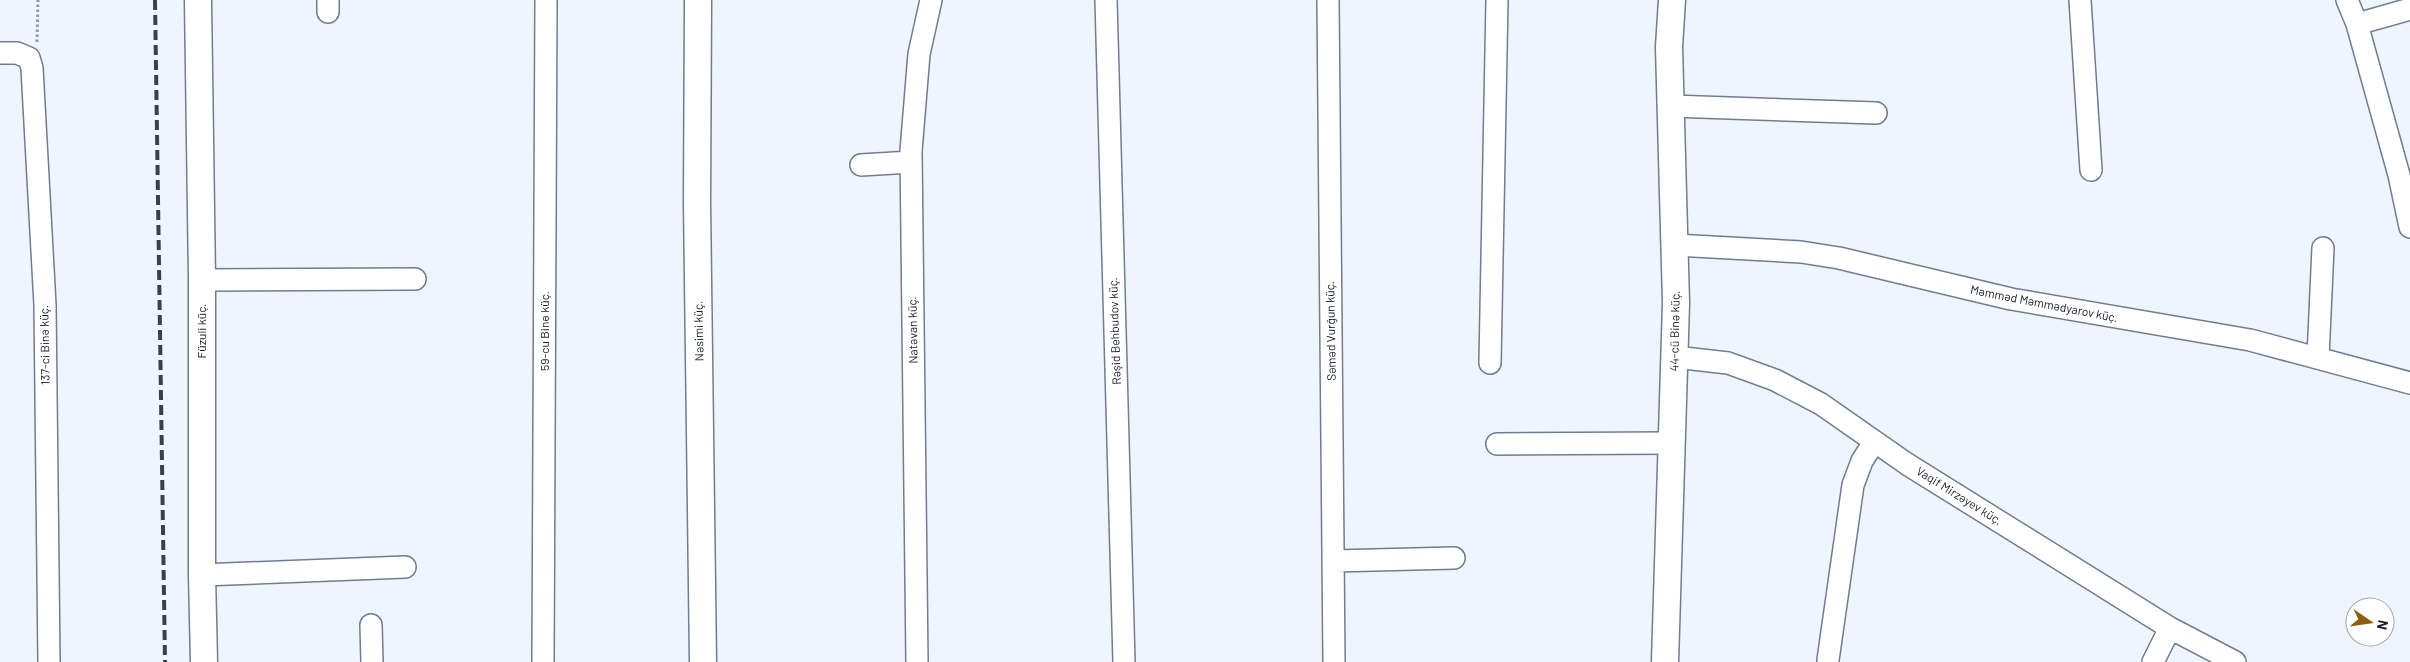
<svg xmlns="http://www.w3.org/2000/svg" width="2410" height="662" viewBox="0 0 2410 662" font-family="Barlow,sans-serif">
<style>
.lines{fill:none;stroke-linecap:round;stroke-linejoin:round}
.minor-casing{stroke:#6f7d92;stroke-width:24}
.tertiary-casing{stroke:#6f7d92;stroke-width:29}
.path{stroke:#9298a1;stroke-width:3;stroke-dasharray:2.5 2.5;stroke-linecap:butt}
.minor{stroke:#fff;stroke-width:21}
.tertiary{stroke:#fff;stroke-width:26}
.rail{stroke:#3a3f48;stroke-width:4;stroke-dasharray:10 5;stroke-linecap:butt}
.labels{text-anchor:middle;stroke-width:4;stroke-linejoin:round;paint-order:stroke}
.street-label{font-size:12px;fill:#171c24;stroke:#fff}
</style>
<rect width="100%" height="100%" fill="#eff5ff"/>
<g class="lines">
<g class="minor-casing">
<path id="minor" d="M 328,0 L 328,12
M 1106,0 L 1124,662
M 1328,0 L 1334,662
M 2080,0 L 2091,170
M 2347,0 L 2357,24 L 2410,9
M 2357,24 L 2399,175 L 2410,227
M 0,53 L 17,53 L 29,58 L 32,68 L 45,305 L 49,662
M 1671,106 L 1876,113
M 861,165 L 911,162
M 1675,245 L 1801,252 L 1839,258 L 2011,299 L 2250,340 L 2410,383
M 202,280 L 415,279
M 1675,357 L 1728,363 L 1775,380 L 1821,404 L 1907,464 L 2170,628 L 2235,662
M 2318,357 L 2323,248
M 1490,363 L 1497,0
M 1497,444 L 1672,443
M 1334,561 L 1454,558
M 202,575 L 405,567
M 371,625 L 372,662
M 1828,660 L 1853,485 L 1862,461 L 1874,442
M 543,662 L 546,0
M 917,662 L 911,151 L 919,54 L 931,0
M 2153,662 L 2170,628"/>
</g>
<g class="tertiary-casing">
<path id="tertiary" d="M 198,0 L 202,280 L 202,575 L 204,662
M 698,0 L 697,203 L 703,662
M 1665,662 L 1676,303 L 1669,47 L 1672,0"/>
</g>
<path class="path" d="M 37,42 L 38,0"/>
<use href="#minor" class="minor"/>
<use href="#tertiary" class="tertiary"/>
<path class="rail" d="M 155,0 L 165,662"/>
</g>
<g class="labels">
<g class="street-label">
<text transform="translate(2044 304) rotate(11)" y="4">Məmməd Məmmədyarov küç.</text>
<text transform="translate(913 330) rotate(-91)" y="4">Natəvan küç.</text>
<text transform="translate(202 331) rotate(-90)" y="4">Füzuli küç.</text>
<text transform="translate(545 331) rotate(-90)" y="4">59-cu Binə küç.</text>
<text transform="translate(699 331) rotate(-91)" y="4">Nəsimi küç.</text>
<text transform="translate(1115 331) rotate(-92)" y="4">Rəşid Behbudov küç.</text>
<text transform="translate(1331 331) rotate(-91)" y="4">Səməd Vurğun küç.</text>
<text transform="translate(1675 331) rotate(-89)" y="4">44-cü Binə küç.</text>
<text transform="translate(45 345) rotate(-91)" y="4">137-ci Binə küç.</text>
<text transform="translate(1959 496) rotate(32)" y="4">Vaqif Mirzəyev küç.</text>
</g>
</g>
<g transform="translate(2370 622) rotate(103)"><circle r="24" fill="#ffffff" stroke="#a2a4a7"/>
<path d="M0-4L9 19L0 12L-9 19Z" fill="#915c0f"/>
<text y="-8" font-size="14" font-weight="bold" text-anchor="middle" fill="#171c24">N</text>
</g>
</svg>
